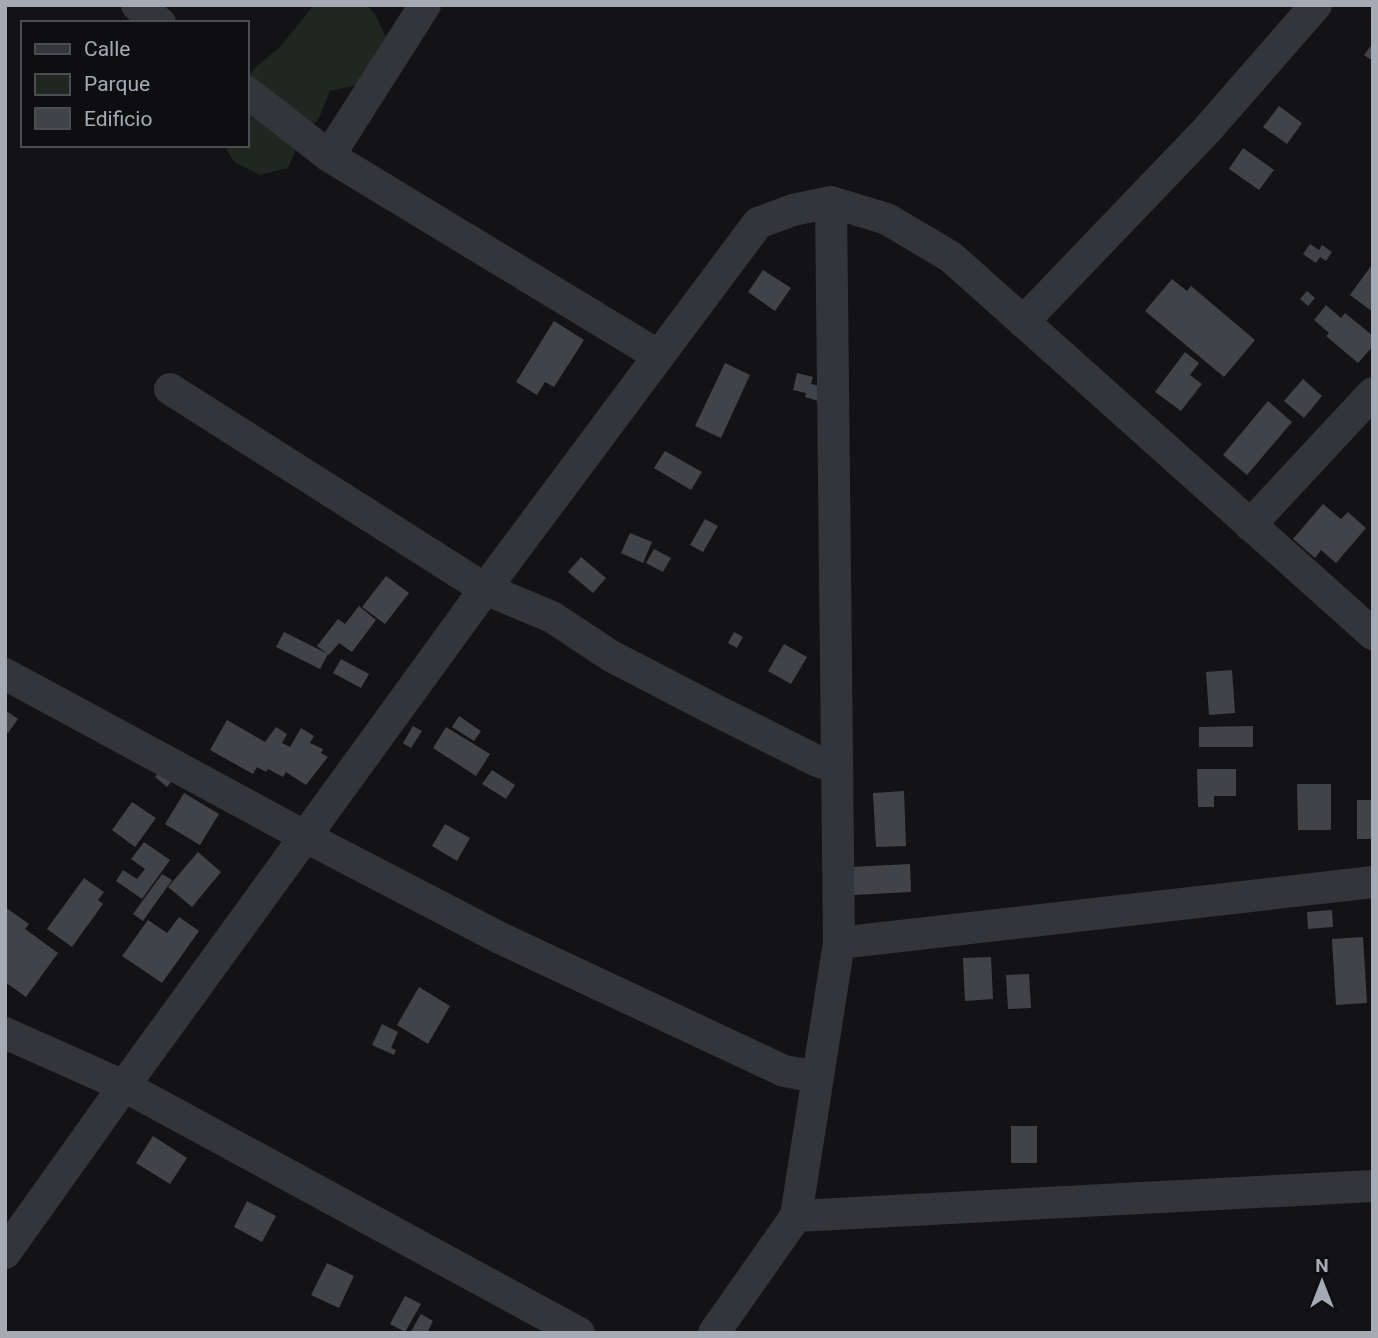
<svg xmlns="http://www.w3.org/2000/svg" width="1378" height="1338" viewBox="0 0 1378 1338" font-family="Roboto,sans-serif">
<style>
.green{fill:#1f2720}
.building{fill:#424348}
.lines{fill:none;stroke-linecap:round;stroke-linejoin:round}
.street{stroke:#34353a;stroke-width:32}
</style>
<rect width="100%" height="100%" fill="#131315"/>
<path class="green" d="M 314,5 L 367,5 L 376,16 L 388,42 L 357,85 L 330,91 L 319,118 L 299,142 L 288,168 L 260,175 L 234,162 L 224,145 L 247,145 L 247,77 L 258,65 L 280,47 Z"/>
<path class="building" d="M 1373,43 L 1373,61 L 1364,55 Z
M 1279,106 L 1302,123 L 1287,144 L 1263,127 Z
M 1243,148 L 1274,170 L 1259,190 L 1229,169 Z
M 1310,244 L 1319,250 L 1322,245 L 1332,252 L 1326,261 L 1320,257 L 1316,263 L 1303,254 Z
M 1371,266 L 1373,268 L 1373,312 L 1350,295 Z
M 763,270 L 791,288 L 775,311 L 748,292 Z
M 1172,279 L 1187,291 L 1191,286 L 1255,340 L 1224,377 L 1145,311 Z
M 1307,291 L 1315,298 L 1308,306 L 1300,299 Z
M 1326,305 L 1341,318 L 1345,313 L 1373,336 L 1373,346 L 1358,363 L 1326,336 L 1329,333 L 1314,320 Z
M 554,321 L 584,340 L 554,387 L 545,382 L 537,395 L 516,382 Z
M 1185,352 L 1199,363 L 1190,375 L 1202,384 L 1181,411 L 1155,392 Z
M 725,363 L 750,375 L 721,438 L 695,426 Z
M 797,373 L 813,377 L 811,384 L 824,387 L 821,402 L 805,397 L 806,393 L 793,390 Z
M 1303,379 L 1322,396 L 1304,418 L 1284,401 Z
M 1268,401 L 1292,422 L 1247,475 L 1223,455 Z
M 665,451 L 702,472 L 691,490 L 654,468 Z
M 1323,504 L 1341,519 L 1348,512 L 1366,528 L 1336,563 L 1321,550 L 1315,558 L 1293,539 Z
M 705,519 L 718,526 L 703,552 L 690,545 Z
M 630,533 L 652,542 L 643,563 L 621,553 Z
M 654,549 L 671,558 L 663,572 L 646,563 Z
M 581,557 L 606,578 L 593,593 L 568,572 Z
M 386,576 L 409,593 L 385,624 L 362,607 Z
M 359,606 L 376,620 L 352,652 L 339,643 L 329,655 L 317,646 L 338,619 L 345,624 Z
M 284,632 L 328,654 L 320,669 L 276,647 Z
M 734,632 L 743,637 L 737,648 L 728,643 Z
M 784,644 L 807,657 L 791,684 L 768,671 Z
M 341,659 L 369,674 L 361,688 L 333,673 Z
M 1232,670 L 1235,713 L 1209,715 L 1206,672 Z
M 5,710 L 18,719 L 8,733 L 5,731 Z
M 459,716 L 481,731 L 474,741 L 452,727 Z
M 227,720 L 265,742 L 276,727 L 287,734 L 282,743 L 290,747 L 301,728 L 314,736 L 310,743 L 323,749 L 321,753 L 328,757 L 306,785 L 286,772 L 283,777 L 268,769 L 266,772 L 257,767 L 253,774 L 210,750 Z
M 413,726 L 422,731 L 411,748 L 403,743 Z
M 1253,726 L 1253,747 L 1199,747 L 1199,727 Z
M 446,727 L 490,754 L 476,776 L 433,748 Z
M 164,765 L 177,774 L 167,787 L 155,777 Z
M 1197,769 L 1236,769 L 1236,796 L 1214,796 L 1214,807 L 1198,807 Z
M 492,770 L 515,785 L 506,799 L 482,784 Z
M 1297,784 L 1331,784 L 1331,830 L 1298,830 Z
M 904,791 L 906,846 L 876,847 L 873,793 Z
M 184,793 L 219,814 L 200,845 L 165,824 Z
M 1357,800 L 1373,800 L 1373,839 L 1357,839 Z
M 132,802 L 156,818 L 135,847 L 112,830 Z
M 445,824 L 470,838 L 457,861 L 432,846 Z
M 144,842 L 170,860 L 142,899 L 116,881 L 123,870 L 137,879 L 145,869 L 131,859 Z
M 198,852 L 221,872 L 192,907 L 168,887 Z
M 910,864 L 911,892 L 852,895 L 850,867 Z
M 162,874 L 172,880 L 143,921 L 133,914 Z
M 84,878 L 104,892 L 98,900 L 103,904 L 72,947 L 47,929 Z
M 5,907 L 29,924 L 25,929 L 58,953 L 26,997 L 5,982 Z
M 1332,910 L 1333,927 L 1308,929 L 1307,912 Z
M 179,917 L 199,931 L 162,983 L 122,956 L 148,920 L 167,933 Z
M 1363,937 L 1367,1003 L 1336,1005 L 1332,939 Z
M 991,957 L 993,999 L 965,1001 L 963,958 Z
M 1029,974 L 1031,1008 L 1008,1009 L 1006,975 Z
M 419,987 L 450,1006 L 428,1044 L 397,1025 Z
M 382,1024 L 398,1032 L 391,1048 L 396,1050 L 394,1055 L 372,1045 Z
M 1011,1126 L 1037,1126 L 1037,1163 L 1011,1163 Z
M 153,1136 L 187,1158 L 170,1184 L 136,1163 Z
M 247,1201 L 276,1216 L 262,1242 L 234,1227 Z
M 327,1263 L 354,1276 L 339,1308 L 311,1295 Z
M 405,1296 L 421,1304 L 405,1332 L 390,1324 Z
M 421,1314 L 433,1321 L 427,1333 L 410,1333 Z"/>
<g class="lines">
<path class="street" d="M 137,5 L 160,23
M 247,92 L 329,156 L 659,356
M 329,156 L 425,5
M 1023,322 L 1206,131 L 1316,5
M 170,389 L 485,589 L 552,617 L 611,656 L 715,710 L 817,761 L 827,764 L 837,764
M 1250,525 L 1373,393
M 5,674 L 306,837 L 500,938 L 784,1071 L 818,1077
M 839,943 L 1373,882
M 5,1033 L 124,1086 L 579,1333
M 796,1216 L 1373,1186
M 5,1253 L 124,1086 L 485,589 L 758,223 L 793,210 L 831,202 L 887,219 L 951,257 L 1373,634
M 714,1333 L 796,1216 L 839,943 L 831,202"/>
</g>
<rect width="1378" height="1338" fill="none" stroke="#a5abb5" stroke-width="14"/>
<rect x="21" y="21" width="228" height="126" fill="#0e0e10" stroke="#4a4d52" stroke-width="2"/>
<rect x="35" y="44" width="35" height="10" fill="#34353a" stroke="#4a4d52" stroke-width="2"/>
<text x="84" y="56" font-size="21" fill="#a5abb5">Calle</text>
<rect x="35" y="74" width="35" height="21" fill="#1f2720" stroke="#4a4d52" stroke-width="2"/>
<text x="84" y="91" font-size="21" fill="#a5abb5">Parque</text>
<rect x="35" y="108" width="35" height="21" fill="#424348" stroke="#4a4d52" stroke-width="2"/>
<text x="84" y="126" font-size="21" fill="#a5abb5">Edificio</text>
<g transform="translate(1322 1282)" stroke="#0e0e10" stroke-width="5" paint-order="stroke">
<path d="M0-5L12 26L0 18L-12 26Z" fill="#a5abb5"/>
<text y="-10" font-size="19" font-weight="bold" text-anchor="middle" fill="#a5abb5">N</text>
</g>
</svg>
